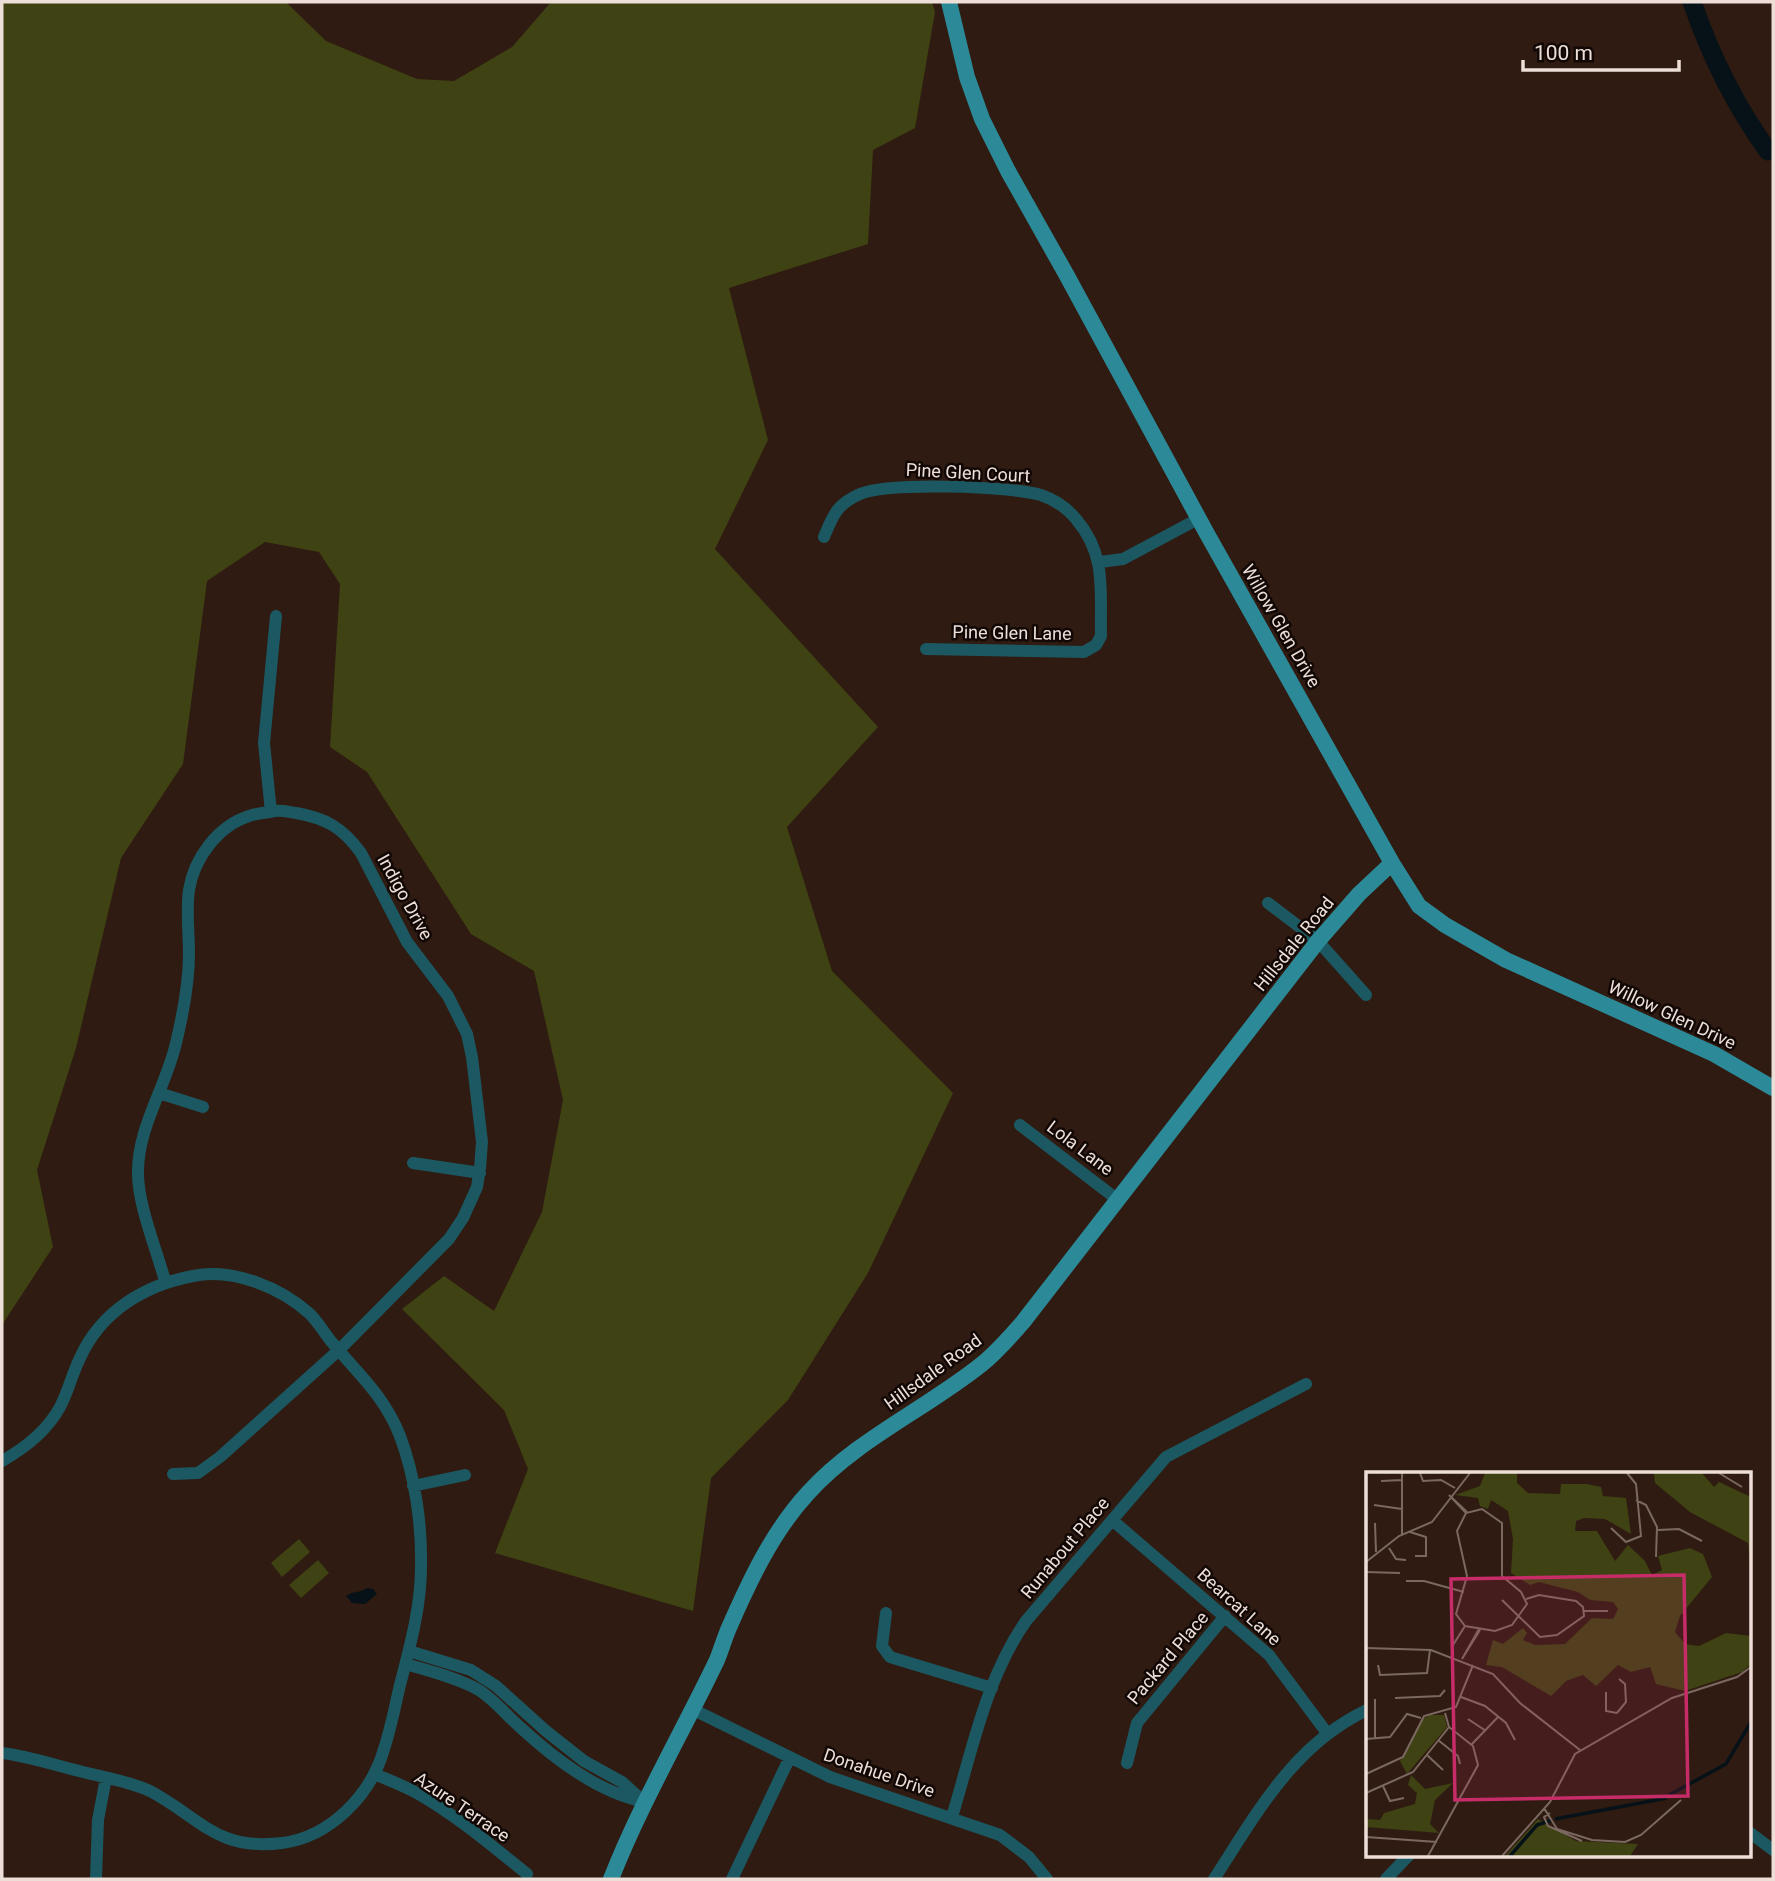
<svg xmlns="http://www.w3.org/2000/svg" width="1775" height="1881" viewBox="0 0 1775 1881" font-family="Roboto,sans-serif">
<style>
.green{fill:#3f4213}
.water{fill:#061218}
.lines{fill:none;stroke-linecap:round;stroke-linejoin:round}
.river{stroke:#061218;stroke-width:19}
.minor{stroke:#1c5861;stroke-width:12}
.major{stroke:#2c8a98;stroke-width:16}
.labels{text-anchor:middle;stroke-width:5;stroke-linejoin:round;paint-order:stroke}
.street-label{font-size:18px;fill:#eddfd8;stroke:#110805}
.inset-river{fill:none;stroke:#061218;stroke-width:3.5}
.inset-road{fill:none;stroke:#7b6961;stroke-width:2}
.view{fill:#c62c68;fill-opacity:0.15;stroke:#c62c68;stroke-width:3.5}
.inset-edge{fill:none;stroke:#eddfd8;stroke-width:3.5}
</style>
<rect width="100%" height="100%" fill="#2f1b11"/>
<path class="green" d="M 2,2 L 286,2 L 326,41 L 417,79 L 454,81 L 512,47 L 551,2 L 932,2 L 935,12 L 915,128 L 873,150 L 868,244 L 729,288 L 768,440 L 715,549 L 878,727 L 787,827 L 832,971 L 953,1093 L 868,1273 L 788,1400 L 711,1478 L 693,1611 L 495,1553 L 528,1469 L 504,1410 L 402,1309 L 444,1276 L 494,1311 L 542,1212 L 563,1100 L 534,971 L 471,934 L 367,772 L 330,747 L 340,584 L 319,552 L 265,542 L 207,581 L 183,764 L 121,858 L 76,1048 L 37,1170 L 53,1247 L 2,1325 Z
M 299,1539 L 310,1552 L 282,1577 L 271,1563 Z
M 318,1560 L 329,1573 L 301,1598 L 289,1585 Z"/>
<path class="water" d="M 367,1588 L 373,1589 L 377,1594 L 365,1604 L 352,1603 L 346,1596 C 353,1591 360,1593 367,1588 Z"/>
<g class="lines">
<path class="river" d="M 1692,2 C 1711,57 1734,104 1768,151"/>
<path class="minor" d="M 824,537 C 833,515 837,504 860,494 C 888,482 1010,486 1041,495 C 1055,500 1067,508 1076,519 C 1107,555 1100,591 1101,636 L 1096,645 L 1084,652 L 926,649
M 1100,562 L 1123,559 L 1198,519
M 271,812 L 264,743 L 276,616
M 1268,903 L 1318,941 L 1366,995
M 159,1093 L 203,1107
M 1020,1125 L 1118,1200
M 413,1163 L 480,1173
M 165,1281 C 157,1251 138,1205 138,1174 C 137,1128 166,1087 176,1043 C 183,1014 189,983 189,954 C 189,933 186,911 189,890 C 194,858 218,826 249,816 C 257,813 267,813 275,811 C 282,810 289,812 296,813 C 326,818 343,828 361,853 L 407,942 L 448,996 L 467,1034 L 472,1057 L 482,1142 L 480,1168 L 477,1187 L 463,1218 L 449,1239 L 339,1350 L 220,1457 L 198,1473 L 173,1474
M 2,1461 C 25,1448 47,1431 60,1407 C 68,1392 72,1374 80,1358 C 101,1311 145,1285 193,1276 C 233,1268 280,1287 310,1314 C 317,1321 324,1332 330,1340 C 357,1373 384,1395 400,1436 C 415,1476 422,1525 421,1567 C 421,1607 410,1646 400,1685 C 395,1706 391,1728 384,1749 C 371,1795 330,1837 282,1843 C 216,1851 201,1818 150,1791 C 129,1781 102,1777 79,1771 C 54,1765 28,1756 2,1753
M 413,1486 L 465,1475
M 1112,1520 L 1269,1655 L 1327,1733
M 886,1613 L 882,1646 L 890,1657 L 992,1688
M 406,1664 C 429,1671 455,1677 477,1689 C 493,1698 507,1716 521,1728 C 556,1760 598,1792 644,1802 L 622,1782 L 584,1761 L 546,1731 L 496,1686 L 471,1670 L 409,1651
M 692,1709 L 830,1777 L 1000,1835 L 1029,1857 L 1047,1879
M 1127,1763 L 1137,1723 L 1225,1616
M 375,1774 C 388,1780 402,1785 415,1792 C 456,1815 491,1845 527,1874
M 952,1817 C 972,1751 986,1678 1026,1621 L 1166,1457 L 1306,1384
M 1749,1832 L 1773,1850
M 96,1879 L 98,1820 L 106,1778
M 732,1879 L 790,1757
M 1214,1879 C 1257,1813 1293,1745 1367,1710
M 1386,1879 L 1409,1855"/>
<path class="major" d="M 949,2 L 967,77 L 982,119 L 1008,171 L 1066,274 L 1206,532 L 1392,863 L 1419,906 L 1445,925 L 1506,960 L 1714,1054 L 1773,1088
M 611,1879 C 641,1803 682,1733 717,1660 C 721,1650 724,1640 728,1630 C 749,1582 772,1532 808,1493 C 857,1439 926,1409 982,1364 C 997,1352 1010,1337 1023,1322 L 1318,941 L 1359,894 L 1392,863"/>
</g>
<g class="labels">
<g class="street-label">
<text transform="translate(968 473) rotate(3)" y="6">Pine Glen Court</text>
<text transform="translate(1281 626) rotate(60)" y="6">Willow Glen Drive</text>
<text transform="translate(1012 633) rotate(1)" y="6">Pine Glen Lane</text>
<text transform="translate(405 897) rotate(61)" y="6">Indigo Drive</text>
<text transform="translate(1294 944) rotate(-51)" y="6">Hillsdale Road</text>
<text transform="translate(1672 1015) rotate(25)" y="6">Willow Glen Drive</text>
<text transform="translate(1080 1148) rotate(37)" y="6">Lola Lane</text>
<text transform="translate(933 1372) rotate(-36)" y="6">Hillsdale Road</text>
<text transform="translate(1065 1548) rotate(-50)" y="6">Runabout Place</text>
<text transform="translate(1239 1607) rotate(42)" y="6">Bearcat Lane</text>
<text transform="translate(1168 1658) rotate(-50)" y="6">Packard Place</text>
<text transform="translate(879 1773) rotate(19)" y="6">Donahue Drive</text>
<text transform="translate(462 1807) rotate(34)" y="6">Azure Terrace</text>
</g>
</g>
<g transform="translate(1366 1472)">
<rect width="385" height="385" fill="#2f1b11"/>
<path d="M 119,1 L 151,1 L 151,11 L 162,21 L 194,22 L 195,12 L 221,12 L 235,15 L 237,24 L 260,26 L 265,62 L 239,47 L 218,46 L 210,49 L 209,59 L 231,59 L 249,89 L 262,73 L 279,89 L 286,103 L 296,98 L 292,84 L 324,76 L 337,82 L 346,105 L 314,144 L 309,160 L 319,172 L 333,174 L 360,161 L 385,164 L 385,192 L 376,200 L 319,219 L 290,212 L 284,195 L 265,200 L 252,193 L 230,214 L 217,203 L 200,209 L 185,224 L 136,195 L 120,193 L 127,168 L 137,172 L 157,156 L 161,161 L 157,168 L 169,173 L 199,172 L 226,146 L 247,147 L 252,137 L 247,130 L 224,128 L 212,120 L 173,110 L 164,113 L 145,101 L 147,67 L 142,39 L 125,28 L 122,37 L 114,34 L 112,26 L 89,23 L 114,14 ZM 288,1 L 336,1 L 348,15 L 353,10 L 385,25 L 385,103 L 382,71 L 324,40 L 289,11 ZM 64,243 L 78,243 L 81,255 L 41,302 L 34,289 L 56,247 ZM 45,303 L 59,317 L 87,311 L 69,328 L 64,352 L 73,361 L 0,355 L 0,347 L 14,348 L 18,341 L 49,332 L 51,321 L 42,313 ZM 172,347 L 210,369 L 272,372 L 264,384 L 139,384 Z" fill="#3f4213"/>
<path class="inset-river" d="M 303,323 L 360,292 L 385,250M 189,347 L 301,326M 144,384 L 171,353 L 186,348"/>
<path class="inset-road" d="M 36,1 L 36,63M 54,1 L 57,9 L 75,8 L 89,16M 353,1 L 376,15M 15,9 L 36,8M 270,28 L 280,33 L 291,55 L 290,85M 8,33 L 36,37M 116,37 L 136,51 L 136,104 L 155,120 L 161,132 L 146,153 L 129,159 L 99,154 L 90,142 L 101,104 L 91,59 L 100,41 ZM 100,41 L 83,23 L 101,40M 9,51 L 10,80M 245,56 L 260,70 L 275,64 L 270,12 L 261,1M 292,58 L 313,57 L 336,69M 44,60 L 60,65 L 60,84 L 49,84M 23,76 L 30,87 L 40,88M 0,90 L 33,64 L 66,50 L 104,1M 0,100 L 34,101M 40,109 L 58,109 L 98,120M 136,128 L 174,165 L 191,163 L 218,144 L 217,135 L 210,129 L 173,123 L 160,127M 218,139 L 242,139M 113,157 L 96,187 L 114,158M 87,173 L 99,154M 0,176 L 65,178 L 127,202 L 154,231 L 214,278M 12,193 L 14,203 L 61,201 L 64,178M 240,220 L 240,239 L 251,241M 95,225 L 119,234 L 140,251 L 149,268M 29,226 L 74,224 L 79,218M 9,227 L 9,267M 251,241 L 260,230 L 259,212 L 253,207M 102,247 L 120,259M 0,267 L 24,265 L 41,242 L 55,246M 72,268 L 92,284 L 94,292M 106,272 L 132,245M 61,283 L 77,298M 0,302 L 37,285 L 58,244 L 90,235 L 107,193M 17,314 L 24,329 L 38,326M 0,321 L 47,300 L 83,255M 178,336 L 191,357 L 226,368 L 259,370 L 275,363 L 315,328M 184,341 L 178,345 L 182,354 L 216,369M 0,365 L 71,370M 62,384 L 112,293 L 107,274 L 83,255 L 79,241M 136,384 L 184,330 L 209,282 L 306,226 L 371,205 L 385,195"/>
<path class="view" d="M 318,103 L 322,324 L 89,328 L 85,107 Z"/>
<rect width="385" height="385" class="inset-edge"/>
</g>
<rect width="1775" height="1881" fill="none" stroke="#eddfd8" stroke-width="7"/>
<path d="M1523 60v10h156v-10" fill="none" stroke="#eddfd8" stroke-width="3.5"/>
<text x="1534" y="60" font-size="21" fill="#eddfd8" stroke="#110805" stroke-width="5" paint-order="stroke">100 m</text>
</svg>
